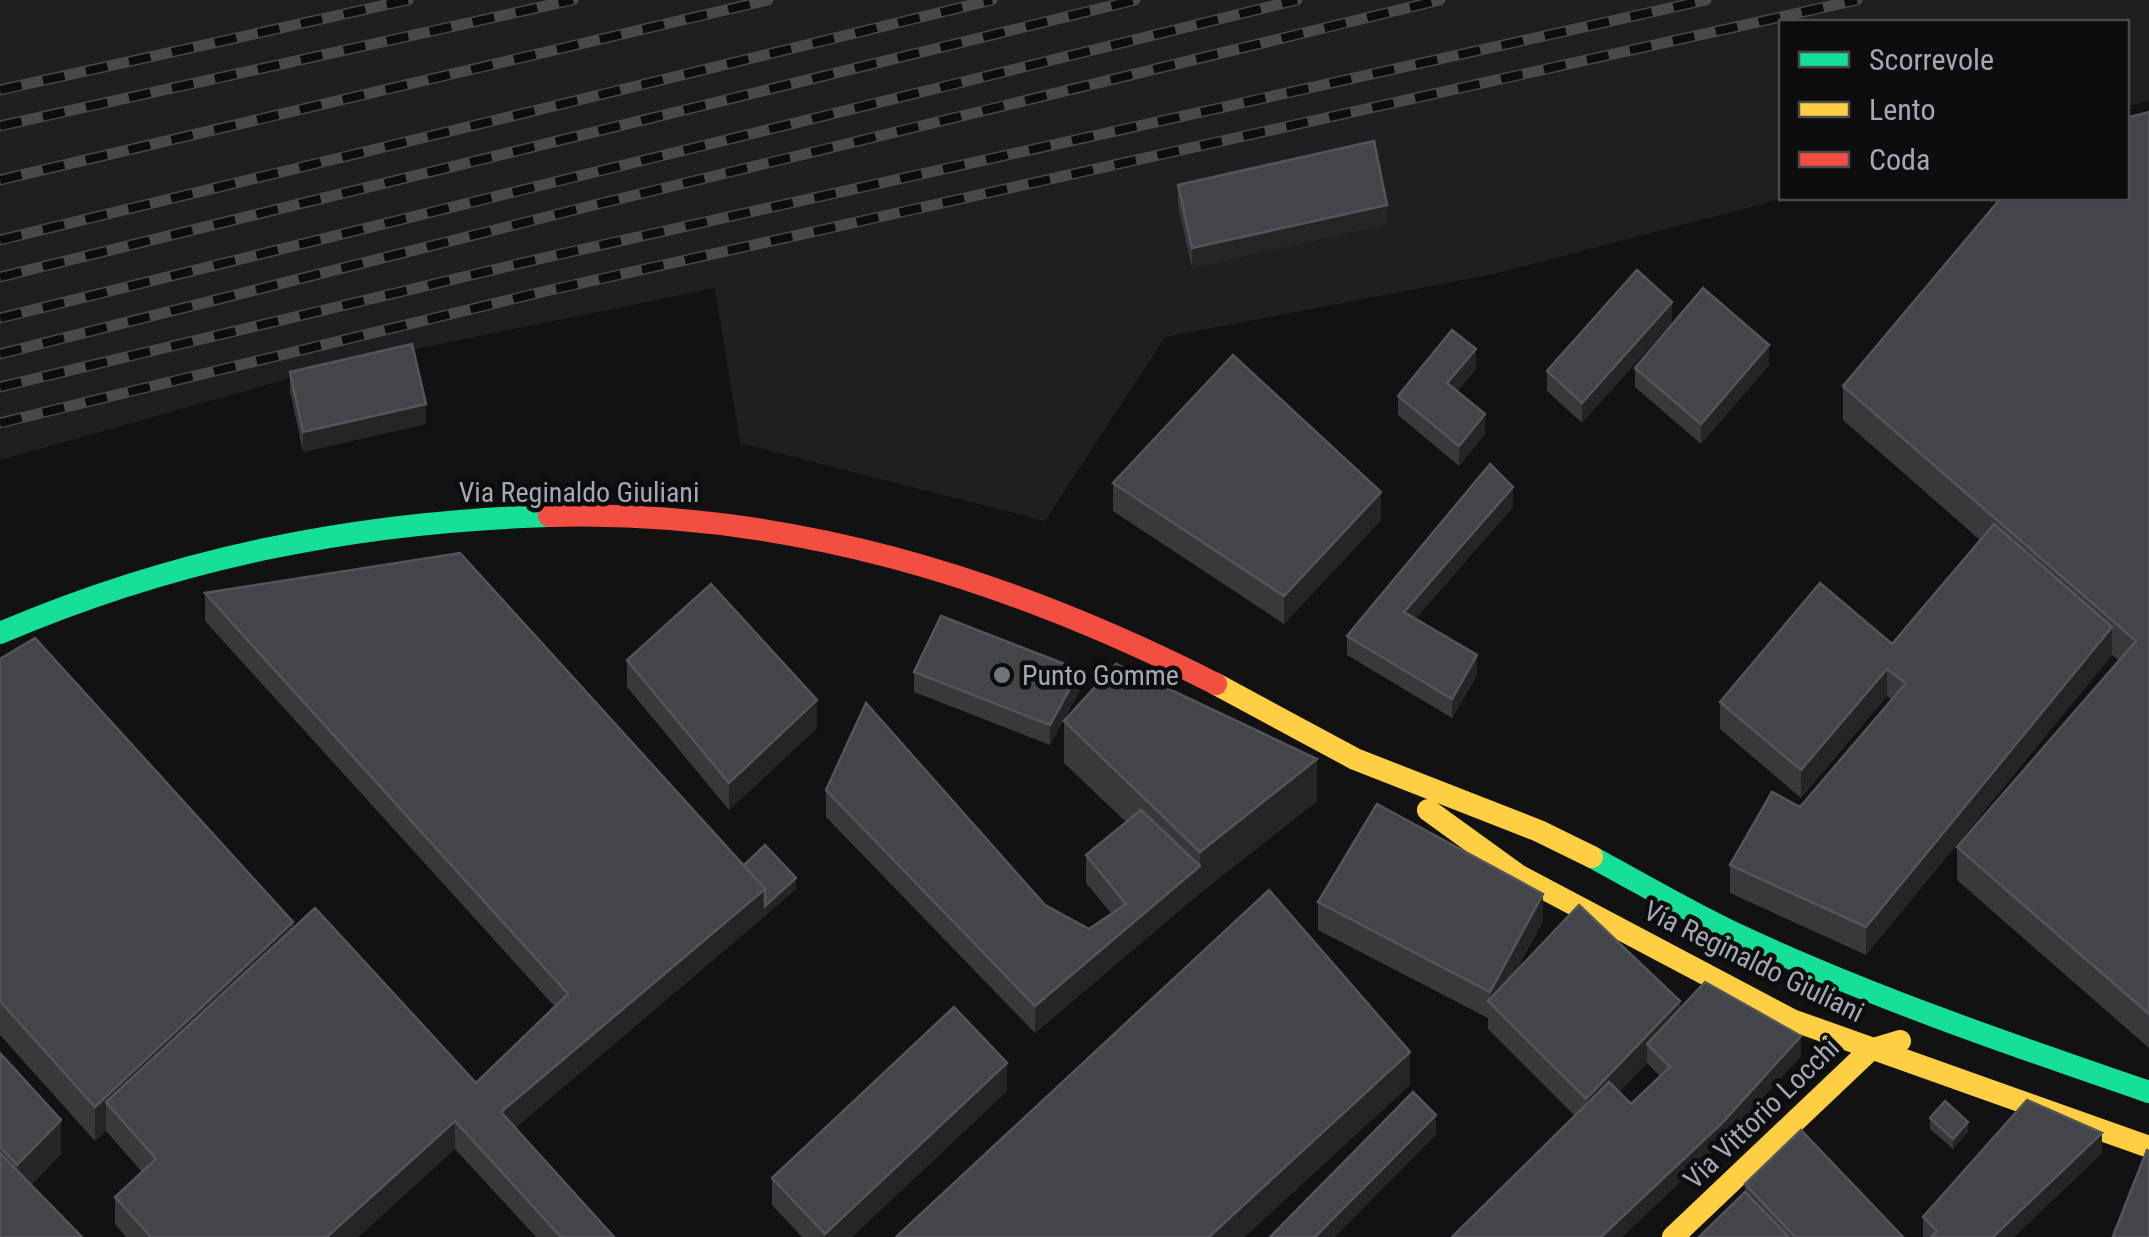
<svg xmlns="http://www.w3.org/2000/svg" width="2149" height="1237" viewBox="0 0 2149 1237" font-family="'Roboto Condensed',sans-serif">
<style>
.built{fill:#1f1f21}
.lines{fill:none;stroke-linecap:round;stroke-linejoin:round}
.fast{stroke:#16e098;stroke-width:22}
.slow{stroke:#ffcf43;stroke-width:22}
.jam{stroke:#f24e42;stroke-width:22}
.rail-casing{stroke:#47494b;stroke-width:11}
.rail{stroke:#0d0d0e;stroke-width:8;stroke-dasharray:22;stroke-linecap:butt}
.wall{fill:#39393c;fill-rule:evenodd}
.shaded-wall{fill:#252526}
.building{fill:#444549;stroke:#53555a;stroke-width:2.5}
.poi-dot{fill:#70747c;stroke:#0d0d0e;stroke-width:4}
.labels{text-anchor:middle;stroke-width:9;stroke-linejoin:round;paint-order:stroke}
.street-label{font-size:28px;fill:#a3a9b4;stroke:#0d0d0e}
.poi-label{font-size:28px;fill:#a3a9b4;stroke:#0d0d0e;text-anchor:start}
</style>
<rect width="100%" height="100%" fill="#121213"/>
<path class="built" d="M 0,0 L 2149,0 L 2149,100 L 2127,107 L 2126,22 L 1782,22 L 1782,198 L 1785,198 L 1494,274 L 1165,337 L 1045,521 L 740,443 L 715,288 L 338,365 L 0,460 Z"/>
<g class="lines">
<path class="fast" d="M 0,633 C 178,557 356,522 549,516
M 1592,857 C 1640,883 1686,910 1734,933 C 1869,996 2009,1044 2149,1092"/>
<path class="slow" d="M 1216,684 L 1355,759 L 1539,831 L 1592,857
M 1428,810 L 1518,875 L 1792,1020 L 2149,1147
M 1673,1237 L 1870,1050 L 1900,1041"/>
<path class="jam" d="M 549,516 C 786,509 1007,578 1216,684"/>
<g class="rail-casing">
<path id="rail" d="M 0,90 L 408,0
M 0,126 L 573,0
M 0,180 L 768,0
M 0,240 L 992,0
M 0,277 L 1135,0
M 0,318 L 1297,0
M 0,354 L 586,207 L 1440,0
M 0,387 L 543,258 L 1706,0
M 0,423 L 546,291 L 1857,0"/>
</g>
<use href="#rail" class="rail"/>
</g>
<path class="wall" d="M 2149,112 L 2149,1048 L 1957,880 L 1957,847 L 2119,660 L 2112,655 L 1866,955 L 1730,893 L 1730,865 L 1800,807 L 1892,700 L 1887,696 L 1801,798 L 1720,729 L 1720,702 L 1892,644 L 1980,540 L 1843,420 L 1843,386 Z
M 1178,185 L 1387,224 L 1192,268 L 1178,205 Z
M 1672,322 L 1582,423 L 1547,391 L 1547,371 Z
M 1769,365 L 1701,444 L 1635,387 L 1635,368 Z
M 1476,369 L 1457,391 L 1485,434 L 1459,466 L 1398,415 L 1398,396 Z
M 290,372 L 426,424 L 303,452 L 290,391 Z
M 1113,483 L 1381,520 L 1284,624 L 1113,511 Z
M 1513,507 L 1415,619 L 1477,675 L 1452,718 L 1347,655 L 1347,636 Z
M 205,593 L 744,865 L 796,889 L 765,916 L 515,1128 L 614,1237 L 536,1237 L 455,1149 L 358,1237 L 126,1237 L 115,1224 L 115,1197 L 142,1172 L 106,1131 L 95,1141 L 0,1035 L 0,659 L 293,927 L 476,1083 L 555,1007 L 205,621 Z
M 627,660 L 817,728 L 729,810 L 627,687 Z
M 914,672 L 1080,690 L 1050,745 L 914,692 Z
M 1064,721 L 1317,801 L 1200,893 L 1035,1033 L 826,817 L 826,790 L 1089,929 L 1112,914 L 1086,883 L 1086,855 L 1126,822 L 1064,763 Z
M 1318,902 L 1543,921 L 1516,971 L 1680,1008 L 1801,1056 L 1723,1141 L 1622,1237 L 1452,1237 L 1575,1116 L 1488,1029 L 1488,1018 L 1318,930 ZM 1647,1063 L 1660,1076 L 1631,1104 L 1619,1092 Z
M 0,1053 L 61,1154 L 31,1185 L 0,1237 Z
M 1007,1091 L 852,1237 L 802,1237 L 772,1205 L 772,1178 Z
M 1930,1118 L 1968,1132 L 1953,1149 L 1930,1129 Z
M 2102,1153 L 2014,1237 L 1923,1237 L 1923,1217 Z
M 1745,1184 L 1903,1237 L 1699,1237 L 1745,1192 Z"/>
<path class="shaded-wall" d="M 1387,205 L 1387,224 L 1192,268 L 1192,248 Z
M 1672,302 L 1672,322 L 1582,423 L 1582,403 Z
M 1769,345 L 1769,365 L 1701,444 L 1701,424 Z
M 1476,349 L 1476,369 L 1447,403 L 1447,383 Z
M 426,404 L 426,424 L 303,452 L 303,432 Z
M 1485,414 L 1485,434 L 1459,466 L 1459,446 Z
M 1513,487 L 1513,507 L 1404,632 L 1404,612 Z
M 1381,492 L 1381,520 L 1284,624 L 1284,596 Z
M 2112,627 L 2112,655 L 1866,955 L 1866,927 Z
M 1477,655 L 1477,675 L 1452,718 L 1452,699 Z
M 1887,669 L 1887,696 L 1801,798 L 1801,770 Z
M 1080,670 L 1080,690 L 1050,745 L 1050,725 Z
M 817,700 L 817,728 L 729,810 L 729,783 Z
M 1317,759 L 1317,801 L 1200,893 L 1035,1033 L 1035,1006 L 1200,866 L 1200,852 Z
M 796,878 L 796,889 L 765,916 L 765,906 Z
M 765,889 L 765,916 L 501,1140 L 501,1112 Z
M 1543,894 L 1543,921 L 1495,1009 L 1490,1003 L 1490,992 Z
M 293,922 L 293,955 L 106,1102 L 106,1131 L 95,1141 L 95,1107 Z
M 1680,1001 L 1680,1029 L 1647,1044 L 1647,1063 L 1586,1127 L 1586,1099 Z
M 1801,1036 L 1801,1056 L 1723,1141 L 1622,1237 L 1601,1237 Z
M 1410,1052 L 1410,1085 L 1245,1237 L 1209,1237 Z
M 1007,1063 L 1007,1091 L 852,1237 L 825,1237 L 825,1234 Z
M 1436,1115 L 1436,1135 L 1335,1237 L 1315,1237 Z
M 61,1120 L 61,1154 L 17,1198 L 17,1165 Z
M 455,1121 L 455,1149 L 358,1237 L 327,1237 Z
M 1968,1122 L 1968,1132 L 1953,1149 L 1953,1139 Z
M 2102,1133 L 2102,1153 L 2014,1237 L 1993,1237 Z"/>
<path class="building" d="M 2149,112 L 2149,1014 L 1957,847 L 2136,641 L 1843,386 L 2001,198 L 2126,198 L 2126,118 Z
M 1374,141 L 1387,205 L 1192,248 L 1178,185 Z
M 1637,270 L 1672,302 L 1582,403 L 1547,371 Z
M 1703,288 L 1769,345 L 1701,424 L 1635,368 Z
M 1452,330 L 1476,349 L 1447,383 L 1485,414 L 1459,446 L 1398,396 Z
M 412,344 L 426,404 L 303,432 L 290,372 Z
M 1233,355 L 1381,492 L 1284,596 L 1113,483 Z
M 1490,464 L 1513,487 L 1404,612 L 1477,655 L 1452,699 L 1347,636 Z
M 1994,524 L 2112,627 L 1866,927 L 1730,865 L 1772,792 L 1800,807 L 1906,683 L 1887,669 L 1801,770 L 1720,702 L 1820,583 L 1892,644 Z
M 460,553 L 765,889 L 501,1112 L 614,1237 L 561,1237 L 455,1121 L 327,1237 L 151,1237 L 115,1197 L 156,1159 L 106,1102 L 315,908 L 476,1083 L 568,994 L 205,593 Z
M 711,584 L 817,700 L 729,783 L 627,660 Z
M 941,616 L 1080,670 L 1050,725 L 914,672 Z
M 35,638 L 293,922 L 95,1107 L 0,1001 L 0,659 Z
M 1116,664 L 1317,759 L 1200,852 L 1064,721 Z
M 866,703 L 1045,905 L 1089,929 L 1126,904 L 1086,855 L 1141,810 L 1200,866 L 1035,1006 L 826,790 Z
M 1377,804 L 1543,894 L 1490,992 L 1318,902 Z
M 765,845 L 796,878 L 765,906 L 765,889 L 744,865 Z
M 1269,890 L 1410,1052 L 1209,1237 L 896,1237 Z
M 1579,905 L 1680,1001 L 1586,1099 L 1488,1001 Z
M 1705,982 L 1801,1036 L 1723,1122 L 1601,1237 L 1452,1237 L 1609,1082 L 1631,1104 L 1670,1067 L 1647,1044 Z
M 954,1007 L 1007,1063 L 825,1234 L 772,1178 Z
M 0,1053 L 61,1120 L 17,1165 L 0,1147 Z
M 1413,1092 L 1436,1115 L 1315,1237 L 1270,1237 Z
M 2027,1100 L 2102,1133 L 1993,1237 L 1931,1237 L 1937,1231 L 1923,1217 Z
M 1945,1101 L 1968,1122 L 1953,1139 L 1930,1118 Z
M 1801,1130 L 1903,1237 L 1795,1237 L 1745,1184 Z
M 2147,1150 L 2149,1151 L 2149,1237 L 2116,1237 L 2113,1236 Z
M 0,1153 L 82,1237 L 0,1237 Z
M 1745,1192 L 1789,1237 L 1699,1237 Z"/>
<circle class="poi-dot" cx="1002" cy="675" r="10"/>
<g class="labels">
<g class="street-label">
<text x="579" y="502">Via Reginaldo Giuliani</text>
<text transform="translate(1754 961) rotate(26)" y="10">Via Reginaldo Giuliani</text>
<text transform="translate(1761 1113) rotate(-44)" y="10">Via Vittorio Locchi</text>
</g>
<g class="poi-label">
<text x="1022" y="685">Punto Gomme</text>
</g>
</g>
<rect x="1779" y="20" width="350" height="180" fill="#0d0d0e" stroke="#494b50" stroke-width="2.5"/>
<rect x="1799" y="52" width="50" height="15" fill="#16e098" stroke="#494b50" stroke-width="2.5"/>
<text x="1869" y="70" font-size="30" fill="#a3a9b4">Scorrevole</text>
<rect x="1799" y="102" width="50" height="15" fill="#ffcf43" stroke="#494b50" stroke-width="2.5"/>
<text x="1869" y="120" font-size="30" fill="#a3a9b4">Lento</text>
<rect x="1799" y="152" width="50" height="15" fill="#f24e42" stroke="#494b50" stroke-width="2.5"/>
<text x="1869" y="170" font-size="30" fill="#a3a9b4">Coda</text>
</svg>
